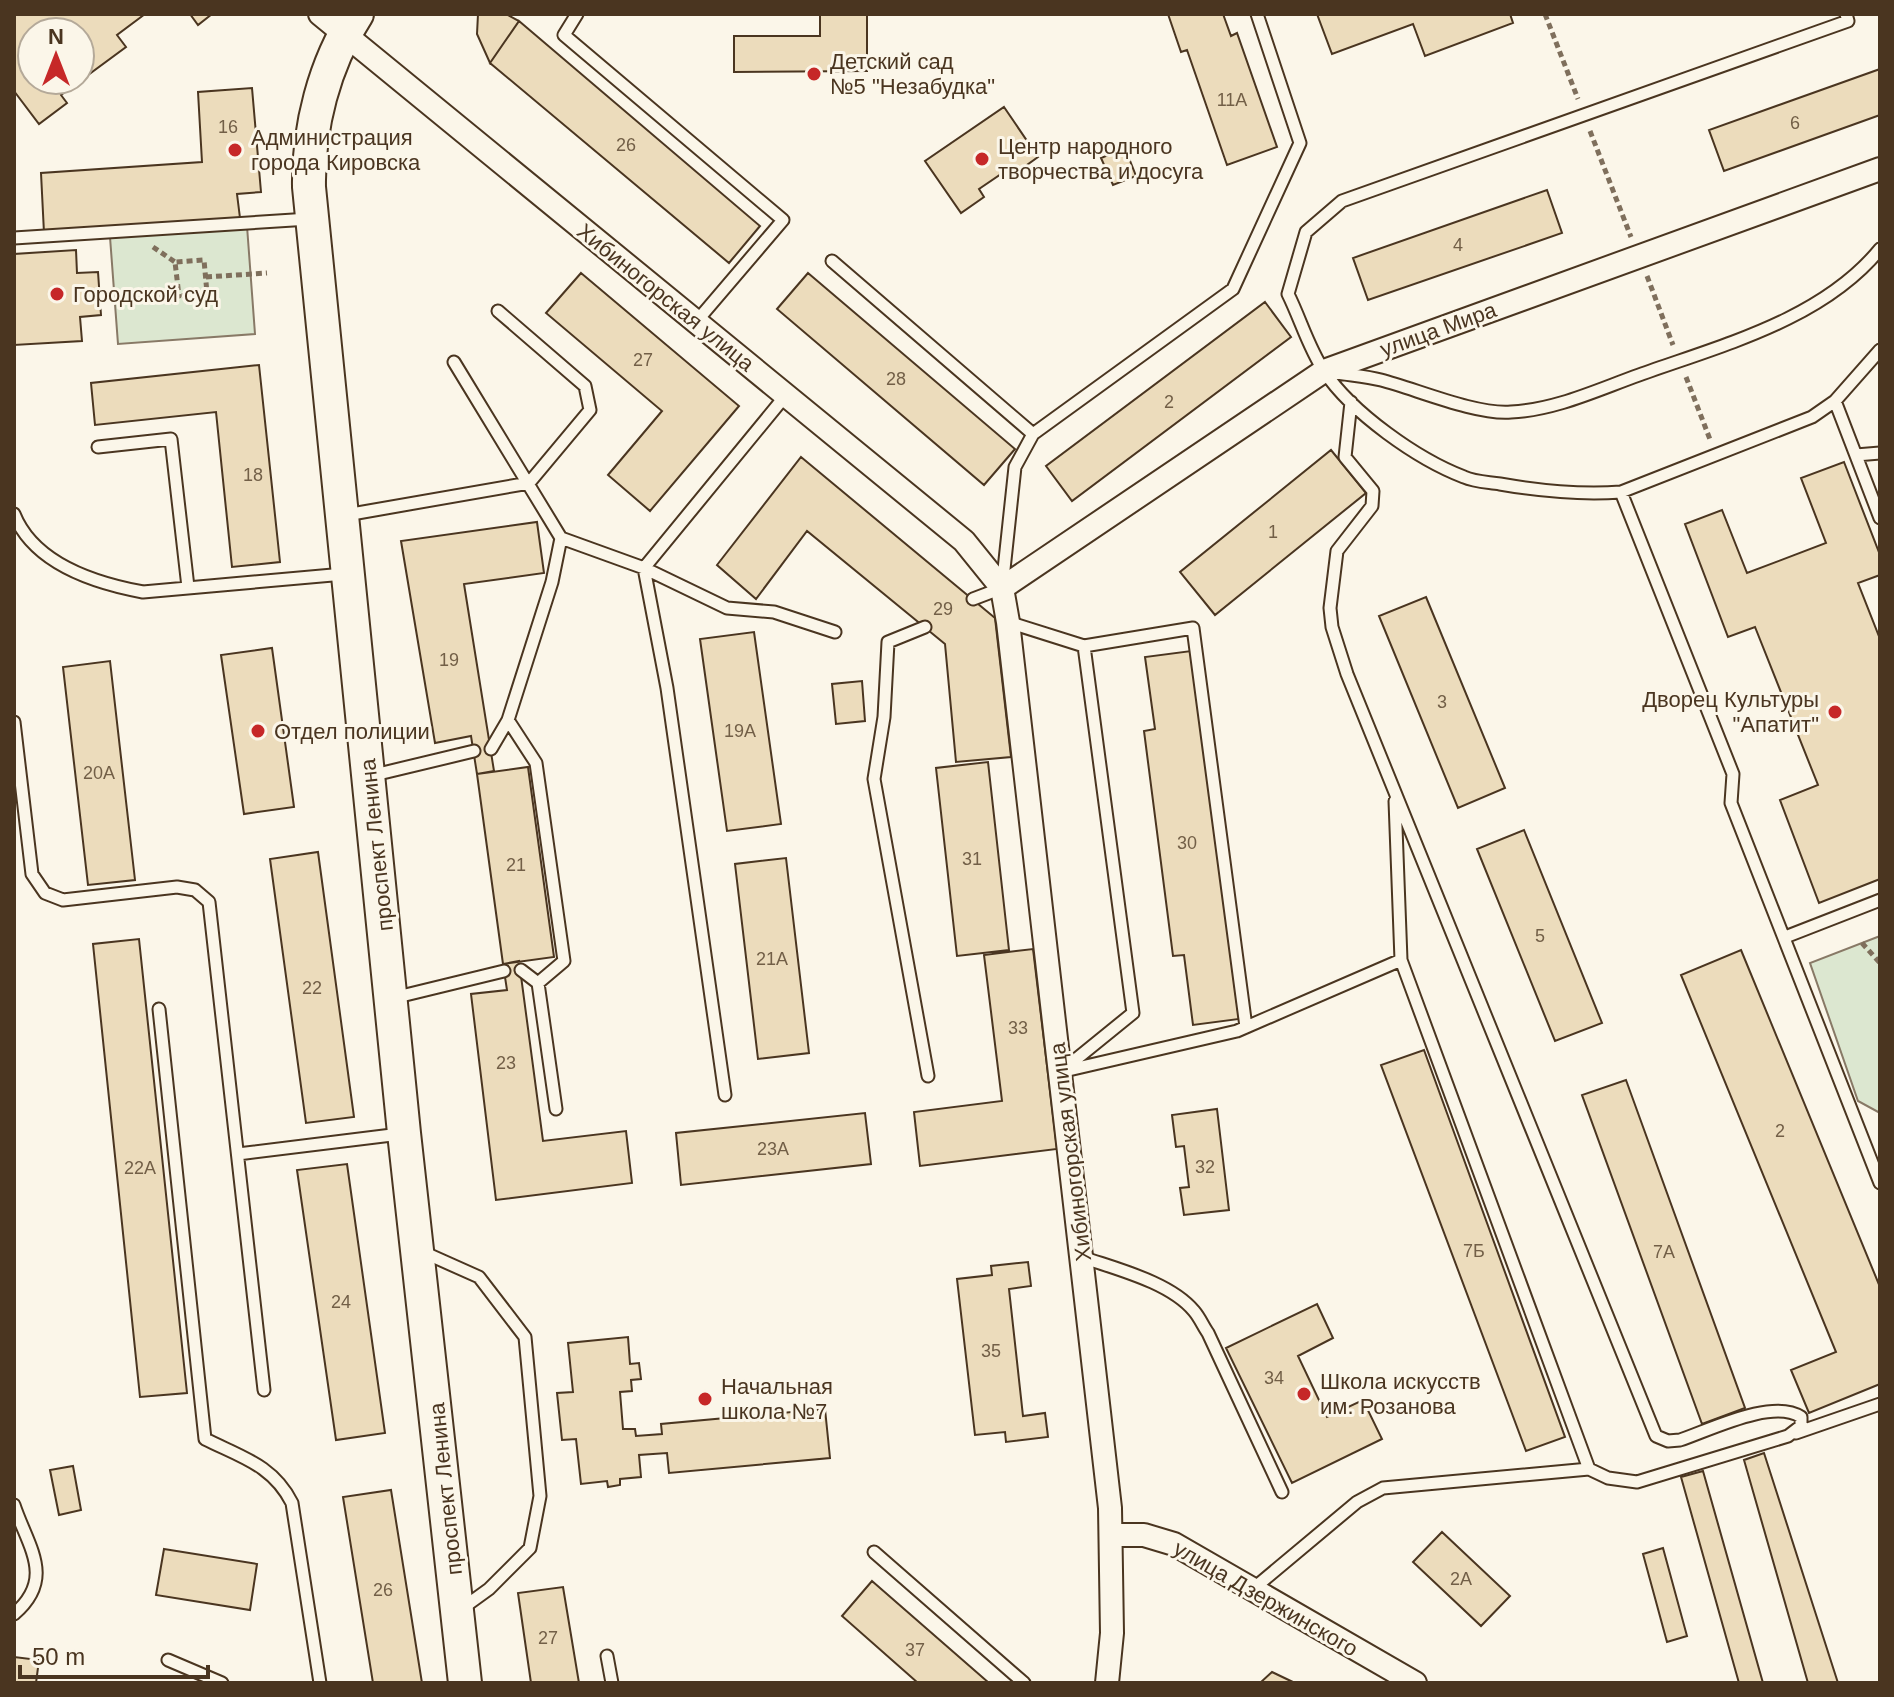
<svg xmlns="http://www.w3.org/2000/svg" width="1894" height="1697" viewBox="0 0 1894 1697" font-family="Helvetica,sans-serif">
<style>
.green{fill:#dce7d0;stroke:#887966;stroke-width:2}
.building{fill:#ecdcbc;stroke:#4a3520;stroke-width:2;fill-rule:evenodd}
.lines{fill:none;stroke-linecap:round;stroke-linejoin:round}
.service-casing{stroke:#4a3520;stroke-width:15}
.minor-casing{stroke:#4a3520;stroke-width:26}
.secondary-casing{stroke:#4a3520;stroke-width:36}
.path{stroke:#7f6f5c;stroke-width:5;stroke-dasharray:6 4;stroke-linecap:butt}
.service{stroke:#fbf6e9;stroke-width:11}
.minor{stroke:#fbf6e9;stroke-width:22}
.secondary{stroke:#fbf6e9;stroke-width:32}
.poi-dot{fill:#c62828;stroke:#fbf6e9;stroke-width:3}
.labels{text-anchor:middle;stroke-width:6;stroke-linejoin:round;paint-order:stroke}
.number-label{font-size:18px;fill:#725f47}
.poi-label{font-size:22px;fill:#4a3520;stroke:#fbf6e9;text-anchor:start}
.street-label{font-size:22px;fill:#4a3520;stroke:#fbf6e9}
</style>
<rect width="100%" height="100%" fill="#fbf6e9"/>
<path class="green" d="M 247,226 L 255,334 L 118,344 L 110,237 Z
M 1880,936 L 1880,1113 L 1858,1101 L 1810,963 Z"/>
<path class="building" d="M 14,14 L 145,14 L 117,35 L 126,47 L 61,95 L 67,103 L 39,124 L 14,91 ZM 32,32 L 80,32 L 80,80 L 32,80 Z
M 190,14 L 212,14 L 198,25 Z
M 478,14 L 506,14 L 519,21 L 490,63 L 477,34 Z
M 820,14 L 867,14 L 867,71 L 734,72 L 734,36 L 820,36 Z
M 1168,14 L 1223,14 L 1231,36 L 1237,33 L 1277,147 L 1227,165 L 1187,50 L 1181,52 Z
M 1317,14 L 1510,14 L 1513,23 L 1425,56 L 1413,24 L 1332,54 Z
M 519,21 L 760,226 L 729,263 L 490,63 Z
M 1880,69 L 1880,115 L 1724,171 L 1709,130 Z
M 252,88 L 261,192 L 237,194 L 240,218 L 44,233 L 41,173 L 202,162 L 198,92 Z
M 1004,107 L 1038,157 L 1017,172 L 1013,166 L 979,189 L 984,197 L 961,213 L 925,161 Z
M 1125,148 L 1136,176 L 1113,185 L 1101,158 Z
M 1547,190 L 1562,233 L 1368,300 L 1353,258 Z
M 76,250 L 77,273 L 98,272 L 101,315 L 80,317 L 82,341 L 14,345 L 14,254 Z
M 581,273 L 739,406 L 650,511 L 608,475 L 662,411 L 546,313 Z
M 808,273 L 1015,449 L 984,485 L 777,309 Z
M 1265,302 L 1291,337 L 1072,501 L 1046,466 Z
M 259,365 L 280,562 L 232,567 L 216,412 L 95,425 L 91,383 Z
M 1331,450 L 1366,493 L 1215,615 L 1180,572 Z
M 801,457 L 995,618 L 1011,757 L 956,762 L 945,644 L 807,531 L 756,599 L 717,565 Z
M 1844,462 L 1880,555 L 1880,575 L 1858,583 L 1880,639 L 1880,879 L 1819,903 L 1780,800 L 1818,785 L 1755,627 L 1728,637 L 1685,524 L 1722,510 L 1747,573 L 1826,543 L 1801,478 Z
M 537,522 L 544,573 L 464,584 L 494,771 L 477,774 L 471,736 L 435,743 L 401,541 Z
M 1426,597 L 1505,788 L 1458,808 L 1379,616 Z
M 754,632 L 781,824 L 727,831 L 700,639 Z
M 272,648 L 294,807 L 244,814 L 221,655 Z
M 1191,651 L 1239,1019 L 1193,1025 L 1184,955 L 1173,956 L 1144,731 L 1155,729 L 1145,657 Z
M 110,661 L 135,880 L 88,885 L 63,667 Z
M 862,681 L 865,721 L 836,724 L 832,684 Z
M 988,762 L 1009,950 L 957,956 L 936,768 Z
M 528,767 L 554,957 L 503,964 L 477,774 Z
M 1524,830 L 1602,1023 L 1555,1041 L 1477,849 Z
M 318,852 L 354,1117 L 306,1123 L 270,859 Z
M 786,858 L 809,1053 L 758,1059 L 735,864 Z
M 139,939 L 187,1393 L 140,1397 L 93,944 Z
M 1033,949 L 1057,1149 L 920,1166 L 914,1112 L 1002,1101 L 984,955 Z
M 1741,950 L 1880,1287 L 1880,1384 L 1809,1413 L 1791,1370 L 1836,1352 L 1681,975 Z
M 519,961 L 543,1141 L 626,1131 L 632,1183 L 496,1200 L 471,994 L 507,990 L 503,964 Z
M 1424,1050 L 1565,1437 L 1526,1451 L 1381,1065 Z
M 1626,1080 L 1745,1408 L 1702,1424 L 1582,1095 Z
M 1217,1109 L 1229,1210 L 1184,1215 L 1180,1188 L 1189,1187 L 1184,1146 L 1176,1147 L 1172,1115 Z
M 865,1113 L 871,1164 L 681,1185 L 676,1133 Z
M 347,1164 L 385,1433 L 336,1440 L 297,1170 Z
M 1028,1262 L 1031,1286 L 1009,1289 L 1023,1416 L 1045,1413 L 1048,1437 L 1006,1442 L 1005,1432 L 975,1435 L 957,1279 L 992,1275 L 991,1266 Z
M 1317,1304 L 1333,1338 L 1298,1356 L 1327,1417 L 1363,1400 L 1382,1439 L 1292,1483 L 1226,1348 Z
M 628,1337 L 630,1364 L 639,1363 L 641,1379 L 631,1380 L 632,1391 L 620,1392 L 623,1429 L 635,1429 L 636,1436 L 662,1434 L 661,1424 L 825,1409 L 830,1458 L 669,1473 L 667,1453 L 639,1455 L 641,1477 L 620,1479 L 620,1485 L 608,1487 L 607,1481 L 581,1484 L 576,1439 L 562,1440 L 557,1393 L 573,1392 L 568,1343 Z
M 1764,1453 L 1838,1683 L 1808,1683 L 1744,1460 Z
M 73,1466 L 81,1510 L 59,1515 L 50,1470 Z
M 1703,1471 L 1763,1683 L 1739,1683 L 1681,1477 Z
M 391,1490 L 422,1683 L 373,1683 L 343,1497 Z
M 1442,1532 L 1510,1596 L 1481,1626 L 1413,1562 Z
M 1663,1548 L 1687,1636 L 1667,1642 L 1643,1554 Z
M 164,1549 L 257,1564 L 250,1610 L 156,1595 Z
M 872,1581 L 989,1683 L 918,1683 L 842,1616 Z
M 563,1587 L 579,1683 L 531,1683 L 518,1593 Z
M 14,1657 L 39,1660 L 36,1683 L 14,1683 Z
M 1272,1672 L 1295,1683 L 1260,1683 Z"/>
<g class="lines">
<g class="service-casing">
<path id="service" d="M 577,14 L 564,35 L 783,220 L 696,322
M 1846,14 L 1848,21 L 1342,201 L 1306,232 L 1288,294 C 1300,318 1309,349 1324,371 C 1352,413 1417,459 1464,477 C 1475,482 1488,482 1500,484 C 1540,491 1580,495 1621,492 L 1812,417 L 1835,401 L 1880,350
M 14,238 L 309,219
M 832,261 L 1033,434 L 1233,289 L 1300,143 L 1257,14
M 454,362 L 561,538 L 644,568 L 786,395
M 1332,372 C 1348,375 1365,376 1381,380 C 1416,389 1476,415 1511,412 C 1555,410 1597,390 1639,375 C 1722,345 1822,320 1880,249
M 1835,401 L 1880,518
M 98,447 L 171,439 L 188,587
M 1856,455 L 1880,453
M 1621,492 L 1733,774 L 1731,803 L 1880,1183
M 14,514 C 34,564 94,583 143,592 L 344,574
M 346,515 L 529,483 L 590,410 L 585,386 L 498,311
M 644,568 L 667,688 L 725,1095
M 644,568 L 727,608 L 774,612 L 835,632
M 973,599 L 1002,588 L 1015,467 L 1033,434
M 1008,622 L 1084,646 L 1133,1013 L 1064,1069
M 925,627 L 888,642 L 884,717 L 874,779 L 928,1076
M 1084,646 L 1193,628 L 1246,1027
M 508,720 L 536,763 L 564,961 L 538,983
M 14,722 L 32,874 L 45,893 L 63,900 L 177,887 L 195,890 L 209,902 L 264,1390
M 491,749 L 508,720 L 552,582 L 561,538
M 370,776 L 474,751
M 1395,801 L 1401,960
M 1785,937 L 1880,900
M 521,970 L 538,983 L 556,1109
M 393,998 L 504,971
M 159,1009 L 205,1439 C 241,1457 273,1465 292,1503 L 320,1683
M 1060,1072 L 1237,1031 L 1401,960 L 1589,1469 L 1608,1478 L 1637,1482 L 1788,1436 L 1801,1426 L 1801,1417 C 1773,1398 1710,1430 1680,1440 L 1668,1441 L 1656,1436 L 1347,674 L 1332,627 L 1330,608 L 1337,551 L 1372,506 L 1373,491 L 1345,457 L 1351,402
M 238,1154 L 400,1134
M 423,1252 L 479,1277 L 525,1337 L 540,1496 L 530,1548 L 489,1589 L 460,1610
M 1082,1257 C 1116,1269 1170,1282 1194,1311 C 1200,1318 1203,1326 1208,1333 L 1282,1492
M 1796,1433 L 1880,1404
M 14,1505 C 28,1547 56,1578 14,1614
M 874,1552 L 1024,1683
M 1253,1589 L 1357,1502 L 1383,1488 L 1589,1469
M 607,1656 L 612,1683
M 168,1660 L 222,1683"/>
</g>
<g class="minor-casing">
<path id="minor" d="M 320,14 L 964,541 L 1002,588 L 1008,622 L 1110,1508 L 1112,1633 L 1107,1683
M 1002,588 L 1324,371 L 1880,169
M 1111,1535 L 1144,1535 L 1174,1544 L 1415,1683"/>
</g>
<g class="secondary-casing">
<path id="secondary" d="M 357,14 C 324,64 308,128 309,187 L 404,1133 L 465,1683"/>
</g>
<path class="path" d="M 1545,14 L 1578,99
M 1590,131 L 1631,237
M 153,247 L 175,262
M 1647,276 L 1673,345
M 206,277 L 267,273
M 115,301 L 179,296 L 175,262 L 204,260 L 207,293 L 179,296
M 1686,377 L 1711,442
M 1862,943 L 1880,963"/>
<use href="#service" class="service"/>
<use href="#minor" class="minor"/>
<use href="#secondary" class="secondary"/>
</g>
<g class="poi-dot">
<circle cx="814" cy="74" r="8"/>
<circle cx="235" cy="150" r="8"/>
<circle cx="982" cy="159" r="8"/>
<circle cx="57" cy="294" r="8"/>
<circle cx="1835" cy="712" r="8"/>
<circle cx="258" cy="731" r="8"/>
<circle cx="1304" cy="1394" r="8"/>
<circle cx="705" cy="1399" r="8"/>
</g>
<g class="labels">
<g class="number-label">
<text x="1232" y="106">11А</text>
<text x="1795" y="129">6</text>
<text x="228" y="133">16</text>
<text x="626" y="151">26</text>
<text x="1458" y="251">4</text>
<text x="643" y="366">27</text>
<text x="896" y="385">28</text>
<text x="1169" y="408">2</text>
<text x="253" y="481">18</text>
<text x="1273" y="538">1</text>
<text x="943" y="615">29</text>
<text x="449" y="666">19</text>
<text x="1442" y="708">3</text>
<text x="740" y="737">19А</text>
<text x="99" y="779">20А</text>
<text x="1187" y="849">30</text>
<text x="972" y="865">31</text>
<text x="516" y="871">21</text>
<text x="1540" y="942">5</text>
<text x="772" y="965">21А</text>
<text x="312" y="994">22</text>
<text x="1018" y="1034">33</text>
<text x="506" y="1069">23</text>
<text x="1780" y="1137">2</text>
<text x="773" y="1155">23А</text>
<text x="1205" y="1173">32</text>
<text x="140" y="1174">22А</text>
<text x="1474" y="1257">7Б</text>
<text x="1664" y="1258">7А</text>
<text x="341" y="1308">24</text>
<text x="991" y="1357">35</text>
<text x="1274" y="1384">34</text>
<text x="1461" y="1585">2А</text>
<text x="383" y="1596">26</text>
<text x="548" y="1644">27</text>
<text x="915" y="1656">37</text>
</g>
<g class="poi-label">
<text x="830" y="69">Детский сад<tspan x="830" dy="25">№5 "Незабудка"</tspan></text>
<text x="251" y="145">Администрация<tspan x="251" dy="25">города Кировска</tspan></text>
<text x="998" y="154">Центр народного<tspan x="998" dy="25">творчества и досуга</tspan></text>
<text x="73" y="302">Городской суд</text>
<text x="1819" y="707" text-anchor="end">Дворец Культуры<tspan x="1819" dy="25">"Апатит"</tspan></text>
<text x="274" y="739">Отдел полиции</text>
<text x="1320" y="1389">Школа искусств<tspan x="1320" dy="25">им. Розанова</tspan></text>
<text x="721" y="1394">Начальная<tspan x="721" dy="25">школа №7</tspan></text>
</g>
<g class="street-label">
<text transform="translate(666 297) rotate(39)" y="8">Хибиногорская улица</text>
<text transform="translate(1438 329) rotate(-20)" y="8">улица Мира</text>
<text transform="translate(376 845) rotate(-96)" y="8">проспект Ленина</text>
<text transform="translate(1070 1152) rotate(-97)" y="8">Хибиногорская улица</text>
<text transform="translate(445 1489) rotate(-96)" y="8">проспект Ленина</text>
<text transform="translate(1266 1598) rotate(30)" y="8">улица Дзержинского</text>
</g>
</g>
<rect width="1894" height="1697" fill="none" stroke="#4a3520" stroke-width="32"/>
<g transform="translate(56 56)"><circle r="38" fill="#fbf6e9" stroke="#b4a999" stroke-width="2"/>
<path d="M0-6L14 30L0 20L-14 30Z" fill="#c62828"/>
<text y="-12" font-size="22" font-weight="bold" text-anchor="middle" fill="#4a3520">N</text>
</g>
<path d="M20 1665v12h188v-12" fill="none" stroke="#4a3520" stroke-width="4"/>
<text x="32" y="1665" font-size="24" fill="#4a3520" stroke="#fbf6e9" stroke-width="6" paint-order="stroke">50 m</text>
</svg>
